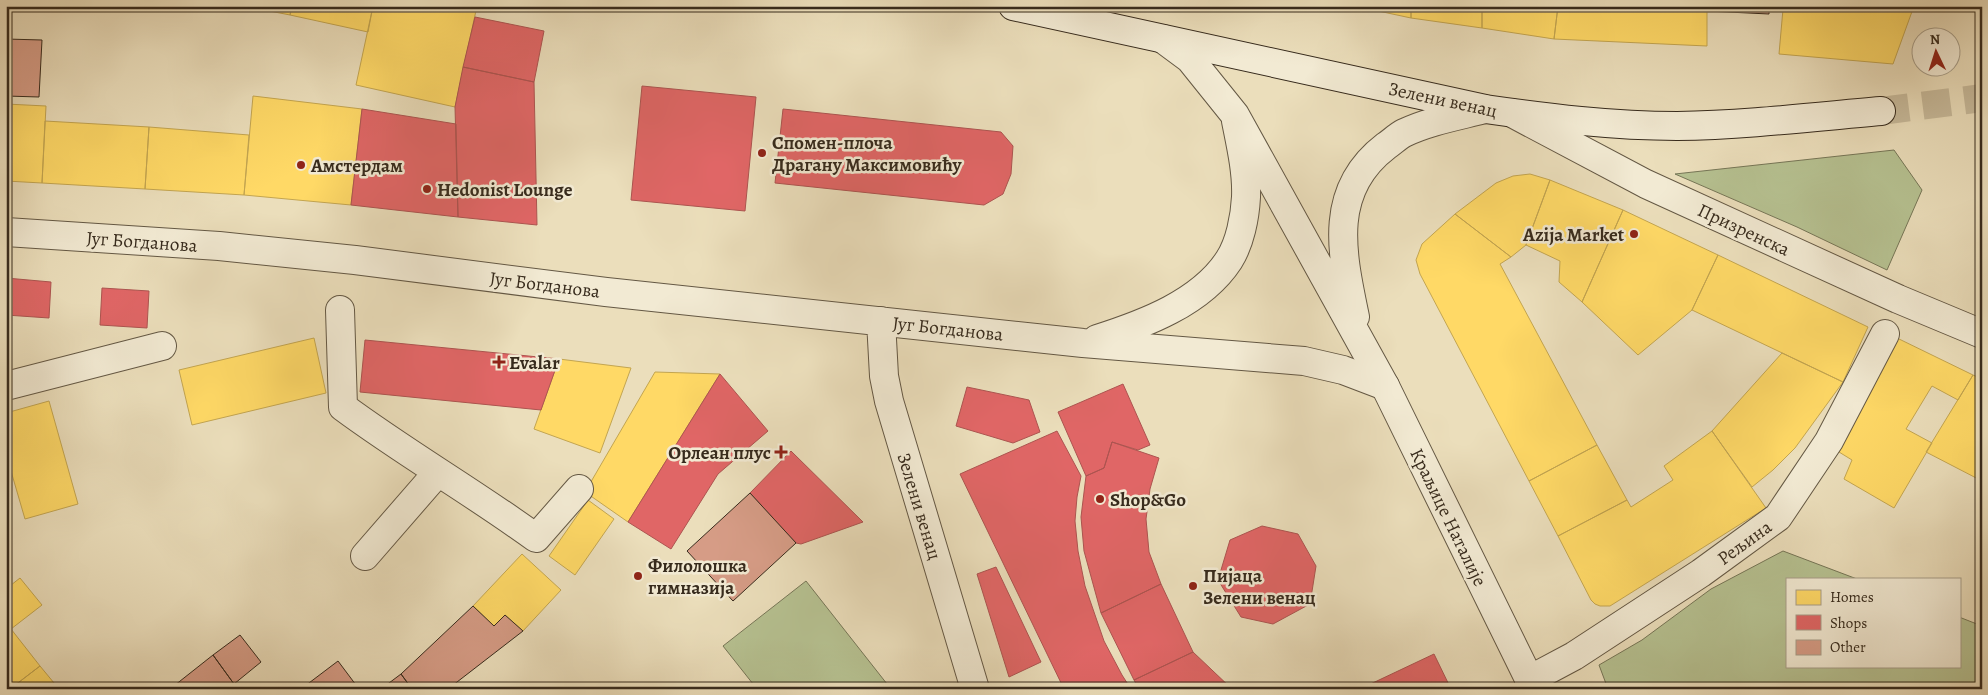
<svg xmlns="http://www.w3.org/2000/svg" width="1988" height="695" viewBox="0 0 1988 695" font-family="Alegreya,serif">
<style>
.green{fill:#b6c191;stroke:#767657}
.homes{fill:#ffd966;stroke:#c3a550}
.shops{fill:#e06666;stroke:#ad5450}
.building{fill:#d69c86;stroke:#372b1d}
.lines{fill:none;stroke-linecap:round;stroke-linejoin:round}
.secondary-tunnel{stroke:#c7ba9b;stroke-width:28;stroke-dasharray:28 14;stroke-linecap:butt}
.pedestrian-casing{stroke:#645844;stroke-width:30}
.minor-casing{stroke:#645844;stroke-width:30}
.tertiary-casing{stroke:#645844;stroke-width:30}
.secondary-casing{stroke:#372b1d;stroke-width:30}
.pedestrian{stroke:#f2ead3;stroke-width:28}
.minor{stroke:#f2ead3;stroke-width:28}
.tertiary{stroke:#f2ead3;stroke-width:28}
.secondary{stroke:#f2ead3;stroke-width:28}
.poi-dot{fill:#8f2418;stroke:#f2ead3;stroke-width:2}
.labels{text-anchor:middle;stroke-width:5;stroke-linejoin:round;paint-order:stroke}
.street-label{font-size:19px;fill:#372b1d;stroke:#f2ead3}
.poi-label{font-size:19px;font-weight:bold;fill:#372b1d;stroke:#f2ead3;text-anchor:start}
</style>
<rect width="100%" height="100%" fill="#ebdebb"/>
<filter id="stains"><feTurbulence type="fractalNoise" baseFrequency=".004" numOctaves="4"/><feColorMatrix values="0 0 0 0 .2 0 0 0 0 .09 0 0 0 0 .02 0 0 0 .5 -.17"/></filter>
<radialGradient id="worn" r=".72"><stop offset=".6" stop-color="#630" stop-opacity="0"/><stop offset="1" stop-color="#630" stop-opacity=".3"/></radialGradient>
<path class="green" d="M 1894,150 L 1922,190 L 1887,270 L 1797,227 L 1675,174 Z
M 1783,551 L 1857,579 L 1787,579 L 1787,666 L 1959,666 L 1959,617 L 1982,626 L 1982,689 L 1608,689 L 1599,665 L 1642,640 L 1711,589 Z
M 806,581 L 891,689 L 757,689 L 723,646 Z"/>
<path class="homes" d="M 244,6 L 292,6 L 290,15 Z
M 292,6 L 373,6 L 368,32 L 290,15 Z
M 373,6 L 477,6 L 455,107 L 356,85 Z
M 1355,6 L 1411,6 L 1411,18 Z
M 1411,6 L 1482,6 L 1482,28 L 1411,18 Z
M 1482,6 L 1558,6 L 1554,39 L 1482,28 Z
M 1558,6 L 1707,6 L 1707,46 L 1554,39 Z
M 1807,6 L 1914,6 L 1893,64 L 1779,54 L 1783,9 L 1805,11 Z
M 253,96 L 362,109 L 351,205 L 244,195 Z
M 6,104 L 46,106 L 42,183 L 6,181 Z
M 45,121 L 149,127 L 145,189 L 42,183 Z
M 149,127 L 249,135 L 244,195 L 145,189 Z
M 1530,174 L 1550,180 L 1526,245 L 1511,257 L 1455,214 L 1496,183 L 1513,176 Z
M 1550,180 L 1623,210 L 1582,302 L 1559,282 L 1560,261 L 1526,245 Z
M 1623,210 L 1718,255 L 1692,310 L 1638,355 L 1582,302 Z
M 1455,214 L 1511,257 L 1500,264 L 1597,445 L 1529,481 L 1420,274 L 1416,260 L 1422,244 Z
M 1718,255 L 1868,327 L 1843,382 L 1692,310 Z
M 314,338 L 326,393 L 192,425 L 179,370 Z
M 1897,338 L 1973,375 L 1958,400 L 1932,386 L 1906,429 L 1932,443 L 1894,508 L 1844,479 L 1852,460 L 1839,452 Z
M 1782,353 L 1843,382 L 1795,448 L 1773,470 L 1752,487 L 1712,431 Z
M 559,359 L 631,368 L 600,453 L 534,429 Z
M 655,372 L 720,374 L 628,522 L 585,492 Z
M 1973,375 L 1982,379 L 1982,481 L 1926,452 Z
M 49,401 L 78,504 L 25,519 L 6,454 L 6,413 Z
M 1712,431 L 1766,508 L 1610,606 L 1600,606 L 1595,604 L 1591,600 L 1558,536 L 1627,500 L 1631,507 L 1673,480 L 1664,466 Z
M 1597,445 L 1627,500 L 1558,536 L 1529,481 Z
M 588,500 L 614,519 L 575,575 L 549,556 Z
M 522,554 L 561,590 L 523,631 L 505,615 L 494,626 L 473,606 Z
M 20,578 L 42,605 L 11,629 L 40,666 L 10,689 L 6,689 L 6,589 Z
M 40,666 L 59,689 L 10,689 Z"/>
<path class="shops" d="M 475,17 L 544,31 L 534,82 L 463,67 Z
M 463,67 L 534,82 L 537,225 L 458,217 L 455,107 Z
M 642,86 L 756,97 L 745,211 L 631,200 Z
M 362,109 L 456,124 L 458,217 L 351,205 Z
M 783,109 L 1001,132 L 1013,146 L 1011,174 L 1003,194 L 984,205 L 775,183 Z
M 6,278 L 51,282 L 49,318 L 6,315 Z
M 102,288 L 149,291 L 147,328 L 100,325 Z
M 365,340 L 559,359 L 541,410 L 360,392 Z
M 720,374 L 768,431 L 718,474 L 671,549 L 628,522 Z
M 1123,384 L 1150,445 L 1138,450 L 1112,442 L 1104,468 L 1086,476 L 1058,412 Z
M 967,387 L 1029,400 L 1040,432 L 1013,443 L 956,426 Z
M 1057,431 L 1081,476 L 1077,497 L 1075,521 L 1078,551 L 1085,586 L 1104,641 L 1122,675 L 1131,689 L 1064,689 L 960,474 Z
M 1112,442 L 1159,458 L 1150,489 L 1146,519 L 1149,552 L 1161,584 L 1101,613 L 1084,551 L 1081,517 L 1086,476 L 1104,468 Z
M 791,451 L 863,522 L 801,544 L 796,543 L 750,493 Z
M 1262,526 L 1298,534 L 1316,566 L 1310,604 L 1273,624 L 1241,617 L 1218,580 L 1230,540 Z
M 996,567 L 1041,662 L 1009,677 L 977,574 Z
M 1161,584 L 1193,652 L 1134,680 L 1101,613 Z
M 1193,652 L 1232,689 L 1139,689 L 1134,680 Z
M 1434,654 L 1451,689 L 1360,689 Z"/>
<path class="building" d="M 1707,6 L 1769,6 L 1769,14 L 1707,11 Z
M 6,39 L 42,40 L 39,97 L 6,96 Z
M 750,493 L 796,543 L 733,601 L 687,551 Z
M 473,606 L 494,626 L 505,615 L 523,631 L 448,689 L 412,689 L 401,674 Z
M 240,635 L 261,662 L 234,684 L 213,655 Z
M 213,655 L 234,684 L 228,689 L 170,689 Z
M 338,661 L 359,689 L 301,689 Z
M 401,674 L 412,689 L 381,689 Z"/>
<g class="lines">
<path class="secondary-tunnel" d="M 1881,111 L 1982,98"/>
<g class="pedestrian-casing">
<path id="pedestrian" d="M 1529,680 L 1574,656 L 1701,573 L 1778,517 L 1829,441 L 1885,334"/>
</g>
<g class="minor-casing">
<path id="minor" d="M 6,232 L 219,246 L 355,260 L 606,292 L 1083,343 L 1304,361 L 1343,370 L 1385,386
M 340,310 L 343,407 C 405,453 473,492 536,538 L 579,489
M 881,321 L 884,376 L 889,401 L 975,689
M 1097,339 C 1144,324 1201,303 1229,260 C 1240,243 1245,217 1246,197 C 1247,172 1241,146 1236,121
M 6,386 L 162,346
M 365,556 L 438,472"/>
</g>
<g class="tertiary-casing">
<path id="tertiary" d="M 1163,39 L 1190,59 L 1235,115 L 1385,386 L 1534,689
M 1512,113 L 1646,184 L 1898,299 L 1982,334
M 1355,317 C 1342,254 1327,191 1386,146 C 1392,142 1398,136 1404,133 C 1429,121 1458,116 1485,109"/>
</g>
<g class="secondary-casing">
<path id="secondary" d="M 1013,6 L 1485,109 C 1548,118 1613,126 1677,126 C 1745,125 1813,117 1881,111"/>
</g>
<use href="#pedestrian" class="pedestrian"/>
<use href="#minor" class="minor"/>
<use href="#tertiary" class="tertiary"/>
<use href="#secondary" class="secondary"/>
</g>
<g class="poi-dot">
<circle cx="762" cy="153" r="5"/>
<circle cx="301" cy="165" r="5"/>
<circle cx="427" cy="189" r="5"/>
<circle cx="1634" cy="234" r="5"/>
<path d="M496.5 354.5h5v5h5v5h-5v5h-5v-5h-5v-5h5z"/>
<path d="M778.5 444.5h5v5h5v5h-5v5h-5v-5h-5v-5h5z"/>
<circle cx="1100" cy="499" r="5"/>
<circle cx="638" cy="576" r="5"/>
<circle cx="1193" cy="586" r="5"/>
</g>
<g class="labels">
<g class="street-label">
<text transform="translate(1443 99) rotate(12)" y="7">Зелени венац</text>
<text transform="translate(1744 229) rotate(25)" y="7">Призренска</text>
<text transform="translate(142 241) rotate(4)" y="7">Југ Богданова</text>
<text transform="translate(545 284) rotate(7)" y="7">Југ Богданова</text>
<text transform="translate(948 328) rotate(6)" y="7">Југ Богданова</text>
<text transform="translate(920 506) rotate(73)" y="7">Зелени венац</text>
<text transform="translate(1449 517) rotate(64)" y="7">Краљице Наталије</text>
<text transform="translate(1744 542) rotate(-36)" y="7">Рељина</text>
</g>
<g class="poi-label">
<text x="772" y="149">Спомен-плоча<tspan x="772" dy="22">Драгану Максимовићу</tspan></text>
<text x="311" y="172">Амстердам</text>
<text x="437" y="196">Hedonist Lounge</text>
<text x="1624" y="241" text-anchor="end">Azija Market</text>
<text x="509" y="369">Evalar</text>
<text x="771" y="459" text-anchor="end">Орлеан плус</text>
<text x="1110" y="506">Shop&amp;Go</text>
<text x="648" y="572">Филолошка<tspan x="648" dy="22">гимназија</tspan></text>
<text x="1203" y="582">Пијаца<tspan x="1203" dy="22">Зелени венац</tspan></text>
</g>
</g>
<rect width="1988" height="695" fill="none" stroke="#ebdebb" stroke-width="25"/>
<rect x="8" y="8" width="1973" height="680" fill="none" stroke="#372b1d" stroke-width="2.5"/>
<rect x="12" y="12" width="1963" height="670" fill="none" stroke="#372b1d"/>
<rect x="1786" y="578" width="175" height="90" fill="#f2ead3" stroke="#a79e8a"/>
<rect x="1796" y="590" width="25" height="15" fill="#ffd966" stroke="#a79e8a"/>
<text x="1830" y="602" font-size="15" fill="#372b1d">Homes</text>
<rect x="1796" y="615" width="25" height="15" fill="#e06666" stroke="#a79e8a"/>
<text x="1830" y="628" font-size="15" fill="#372b1d">Shops</text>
<rect x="1796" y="640" width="25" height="15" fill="#d69c86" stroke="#a79e8a"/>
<text x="1830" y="652" font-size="15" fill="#372b1d">Other</text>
<g transform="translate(1936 52) rotate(356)"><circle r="24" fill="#f2ead3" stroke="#a79e8a"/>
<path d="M0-4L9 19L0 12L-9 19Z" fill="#8f2418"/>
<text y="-8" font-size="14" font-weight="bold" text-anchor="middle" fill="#372b1d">N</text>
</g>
<rect width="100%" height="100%" filter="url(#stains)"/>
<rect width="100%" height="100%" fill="url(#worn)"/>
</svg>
